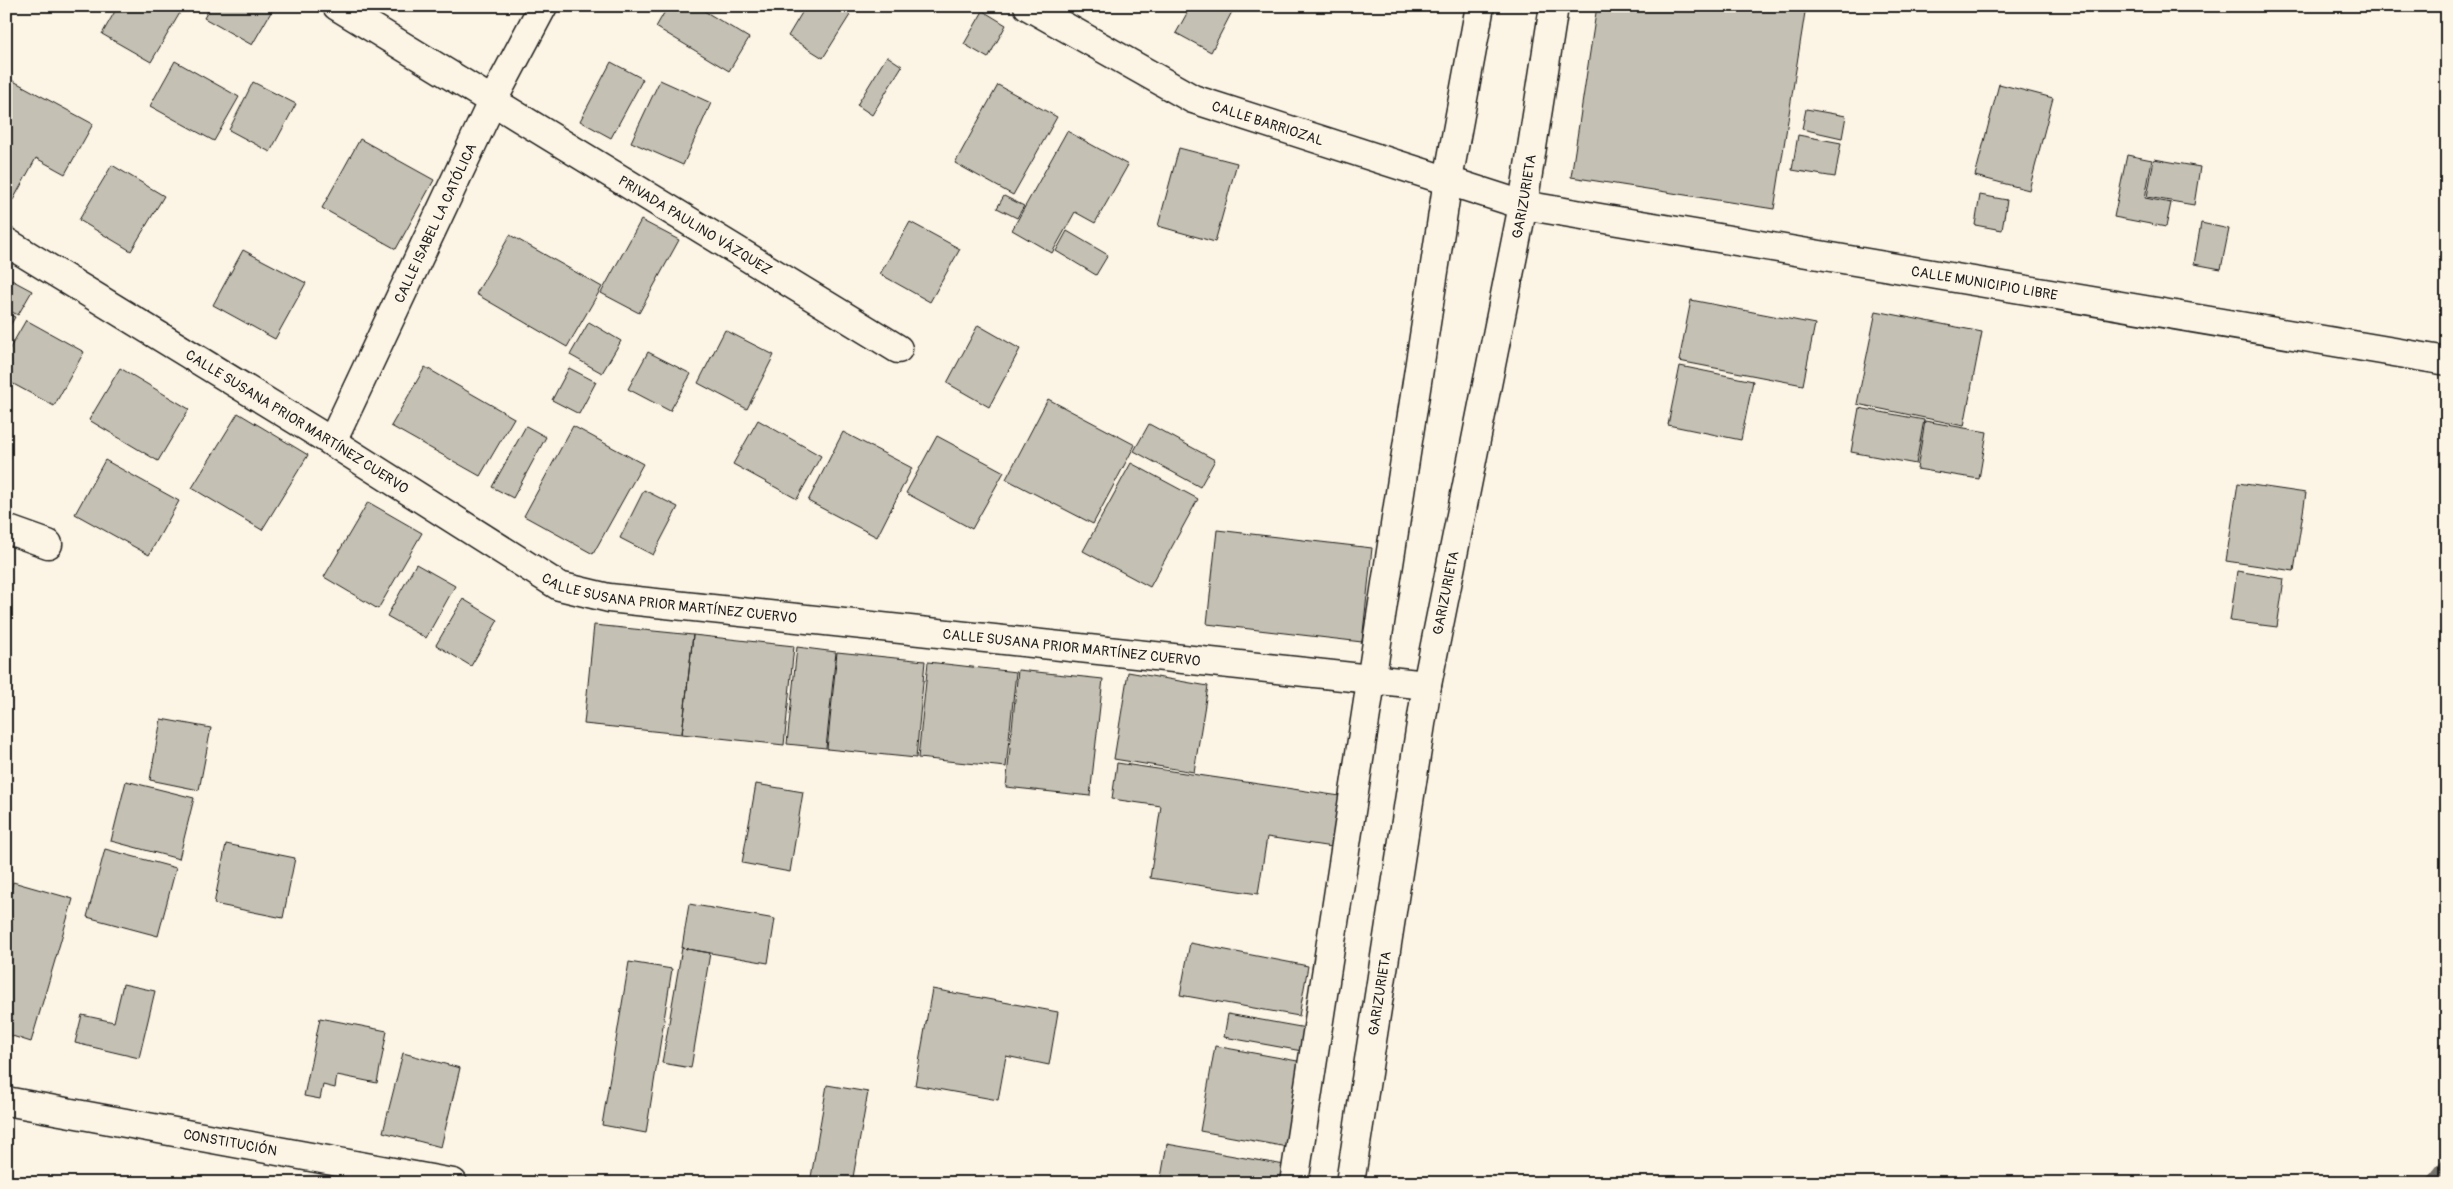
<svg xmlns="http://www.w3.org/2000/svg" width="2453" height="1189" viewBox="0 0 2453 1189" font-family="Pangolin,sans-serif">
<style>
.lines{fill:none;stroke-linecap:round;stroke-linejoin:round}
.stream{stroke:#75726c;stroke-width:12}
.building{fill:#c4c0b3;stroke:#1c1c1c}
.minor-casing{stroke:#1c1c1c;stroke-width:31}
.major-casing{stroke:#1c1c1c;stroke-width:31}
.minor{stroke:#fcf5e5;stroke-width:28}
.major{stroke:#fcf5e5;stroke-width:28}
.labels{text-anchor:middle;stroke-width:5;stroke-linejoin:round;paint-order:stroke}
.street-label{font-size:14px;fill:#1c1c1c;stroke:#fcf5e5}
</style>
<rect width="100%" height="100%" fill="#fcf5e5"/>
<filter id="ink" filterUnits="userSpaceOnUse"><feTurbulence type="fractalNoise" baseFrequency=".02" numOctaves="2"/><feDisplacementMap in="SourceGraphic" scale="10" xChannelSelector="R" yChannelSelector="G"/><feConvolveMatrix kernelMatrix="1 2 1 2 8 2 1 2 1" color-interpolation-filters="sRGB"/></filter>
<g filter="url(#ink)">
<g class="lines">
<path class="stream" d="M 2431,1183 L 2447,1163"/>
</g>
<path class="building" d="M 118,6 L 184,6 L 151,62 L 102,34 Z
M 211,6 L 273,6 L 274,7 L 252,45 L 204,18 Z
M 668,6 L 696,6 L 749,38 L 729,71 L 656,27 Z
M 806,6 L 836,6 L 850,15 L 823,58 L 788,36 Z
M 1191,6 L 1235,6 L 1211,52 L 1176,33 Z
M 1597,6 L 1806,6 L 1774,209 L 1571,177 Z
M 983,11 L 1006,25 L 988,58 L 964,44 Z
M 887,56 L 902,66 L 872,115 L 857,105 Z
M 175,61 L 239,97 L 214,141 L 150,106 Z
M 611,62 L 643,79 L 611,138 L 580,121 Z
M 6,77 L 93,124 L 65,174 L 36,158 L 13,200 L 6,197 Z
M 660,80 L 711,103 L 683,165 L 631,142 Z
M 253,82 L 296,104 L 270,152 L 229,130 Z
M 1999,84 L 2053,98 L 2029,190 L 1975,176 Z
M 998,85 L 1057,117 L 1013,195 L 955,163 Z
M 1806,109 L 1846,116 L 1842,138 L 1802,129 Z
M 1067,131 L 1128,165 L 1095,223 L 1075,212 L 1052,253 L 1012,230 Z
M 1798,135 L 1841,143 L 1835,177 L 1792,170 Z
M 360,139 L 434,180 L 396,249 L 322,208 Z
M 1179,148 L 1237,163 L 1215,242 L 1158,226 Z
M 2127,155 L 2152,160 L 2145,198 L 2171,203 L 2166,227 L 2114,217 Z
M 2154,159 L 2200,167 L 2194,205 L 2147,197 Z
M 112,165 L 164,196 L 131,251 L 79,220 Z
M 1980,195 L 2007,200 L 2002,230 L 1975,225 Z
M 1004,196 L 1024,206 L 1017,218 L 997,208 Z
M 641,220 L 679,240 L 639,313 L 601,293 Z
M 910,222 L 960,249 L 930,302 L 880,274 Z
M 2201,223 L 2229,229 L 2221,269 L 2194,264 Z
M 1067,231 L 1108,255 L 1096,275 L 1056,251 Z
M 510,235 L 602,287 L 567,347 L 476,294 Z
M 243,250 L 306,283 L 275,339 L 213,305 Z
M 6,277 L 32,291 L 18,315 L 6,309 Z
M 1691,300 L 1815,324 L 1803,385 L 1679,361 Z
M 1876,311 L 1982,332 L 1964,426 L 1857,404 Z
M 6,313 L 15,317 L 6,333 Z
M 26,320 L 84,352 L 54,406 L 6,380 L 6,355 Z
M 589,322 L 621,341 L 602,373 L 570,355 Z
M 978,325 L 1020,349 L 989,407 L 947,383 Z
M 725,330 L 774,355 L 747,409 L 698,383 Z
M 648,352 L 691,374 L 670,411 L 628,389 Z
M 1680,366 L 1753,381 L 1741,440 L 1668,425 Z
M 425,367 L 514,418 L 480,476 L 391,426 Z
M 120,368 L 189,409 L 158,461 L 89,420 Z
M 569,368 L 596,382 L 579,414 L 552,400 Z
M 1048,399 L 1135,445 L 1093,524 L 1006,479 Z
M 1859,408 L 1924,420 L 1916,464 L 1851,452 Z
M 238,413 L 308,455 L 262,530 L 192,488 Z
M 758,420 L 821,456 L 797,499 L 733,464 Z
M 1925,421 L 1987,432 L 1979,479 L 1917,469 Z
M 1149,424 L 1215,460 L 1200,487 L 1134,451 Z
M 526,426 L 546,437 L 513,498 L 492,487 Z
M 573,426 L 643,464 L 593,554 L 524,516 Z
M 843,432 L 912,468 L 877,537 L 808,501 Z
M 937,436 L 1004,472 L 972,529 L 906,493 Z
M 105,460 L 179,501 L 149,555 L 75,514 Z
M 1131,463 L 1198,499 L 1150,587 L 1083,551 Z
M 2238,483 L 2306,493 L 2294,571 L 2226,561 Z
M 644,490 L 678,507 L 653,555 L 620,538 Z
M 368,502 L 422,533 L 378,609 L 324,577 Z
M 1217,530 L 1372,548 L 1362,642 L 1207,624 Z
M 416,564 L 455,586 L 426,638 L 387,616 Z
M 2237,571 L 2284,579 L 2277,627 L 2230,621 Z
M 463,599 L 498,620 L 471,666 L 436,645 Z
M 594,625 L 693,635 L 682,734 L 584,724 Z
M 693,635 L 794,646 L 784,745 L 682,734 Z
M 797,647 L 836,652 L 826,748 L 787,744 Z
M 837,652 L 925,661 L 916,758 L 827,749 Z
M 928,662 L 1016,672 L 1006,767 L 918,758 Z
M 1018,670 L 1103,679 L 1090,796 L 1006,787 Z
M 1128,672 L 1208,686 L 1194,772 L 1114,759 Z
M 161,719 L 211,728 L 199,790 L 150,780 Z
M 1117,763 L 1340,796 L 1332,847 L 1267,837 L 1258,894 L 1150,878 L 1161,806 L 1112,799 Z
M 126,781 L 194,798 L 179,859 L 111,841 Z
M 756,784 L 803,792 L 790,872 L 742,863 Z
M 226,844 L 295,858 L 283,918 L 214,904 Z
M 105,849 L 176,868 L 158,936 L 87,917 Z
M 13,882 L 73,899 L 31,1042 L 6,1034 L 6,906 Z
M 689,904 L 775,919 L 768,963 L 682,948 Z
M 1190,943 L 1308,966 L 1299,1016 L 1180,995 Z
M 682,948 L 710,953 L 691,1068 L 662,1063 Z
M 629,962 L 672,969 L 646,1133 L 602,1125 Z
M 123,984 L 155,991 L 139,1058 L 75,1043 L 82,1015 L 114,1022 Z
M 932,989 L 1058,1012 L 1049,1065 L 1006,1056 L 998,1100 L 915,1085 Z
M 1228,1014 L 1306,1028 L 1302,1051 L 1224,1037 Z
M 320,1018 L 387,1031 L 377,1083 L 337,1075 L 335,1088 L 323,1085 L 320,1099 L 304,1096 Z
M 1215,1046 L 1303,1062 L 1287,1147 L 1200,1131 Z
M 403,1053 L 460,1068 L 441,1147 L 383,1132 Z
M 827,1085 L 868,1092 L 852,1183 L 810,1183 Z
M 1167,1144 L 1290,1166 L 1287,1183 L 1160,1183 Z"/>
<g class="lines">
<g class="minor-casing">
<g id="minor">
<path id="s1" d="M 337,6 L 898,349"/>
<path id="s2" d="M 1028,6 L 1193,99 L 1523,205 L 2447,361"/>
<path id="s3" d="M 6,242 L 332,442 L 559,586 L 609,598 L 1427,685"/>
<path id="s4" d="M 332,442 L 493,100 L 543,6"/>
<path d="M 6,529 L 48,544"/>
<path id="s5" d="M 6,1101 L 453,1183"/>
</g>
</g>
<g class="major-casing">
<g id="major">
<path d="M 1294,1183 L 1448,180 L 1480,6"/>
<path id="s6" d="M 1350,1183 L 1427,685 L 1523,205 L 1554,6"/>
</g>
</g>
<use href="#minor" class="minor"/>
<use href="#major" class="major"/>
</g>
</g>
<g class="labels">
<g class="street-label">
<text dy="5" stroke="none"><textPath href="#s2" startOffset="268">CALLE BARRIOZAL</textPath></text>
<text dy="5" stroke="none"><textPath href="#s6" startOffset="1002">GARIZURIETA</textPath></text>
<text dy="5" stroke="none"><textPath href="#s4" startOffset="242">CALLE ISABEL LA CATÓLICA</textPath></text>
<text dy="5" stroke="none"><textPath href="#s1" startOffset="420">PRIVADA PAULINO VÁZQUEZ</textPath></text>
<text dy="5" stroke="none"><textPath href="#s2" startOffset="1004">CALLE MUNICIPIO LIBRE</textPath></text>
<text dy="5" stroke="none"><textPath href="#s3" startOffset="342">CALLE SUSANA PRIOR MARTÍNEZ CUERVO</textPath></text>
<text dy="5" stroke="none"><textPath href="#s6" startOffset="598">GARIZURIETA</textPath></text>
<text dy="5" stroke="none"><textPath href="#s3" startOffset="762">CALLE SUSANA PRIOR MARTÍNEZ CUERVO</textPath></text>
<text dy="5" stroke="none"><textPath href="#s3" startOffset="1168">CALLE SUSANA PRIOR MARTÍNEZ CUERVO</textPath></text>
<text dy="5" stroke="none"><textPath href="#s6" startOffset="192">GARIZURIETA</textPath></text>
<text dy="5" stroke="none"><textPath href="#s5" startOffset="228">CONSTITUCIÓN</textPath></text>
</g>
</g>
<rect width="2453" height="1189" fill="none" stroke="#fcf5e5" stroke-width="25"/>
<rect x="12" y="12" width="2428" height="1164" fill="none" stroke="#1c1c1c" stroke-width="2" filter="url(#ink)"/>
</svg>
